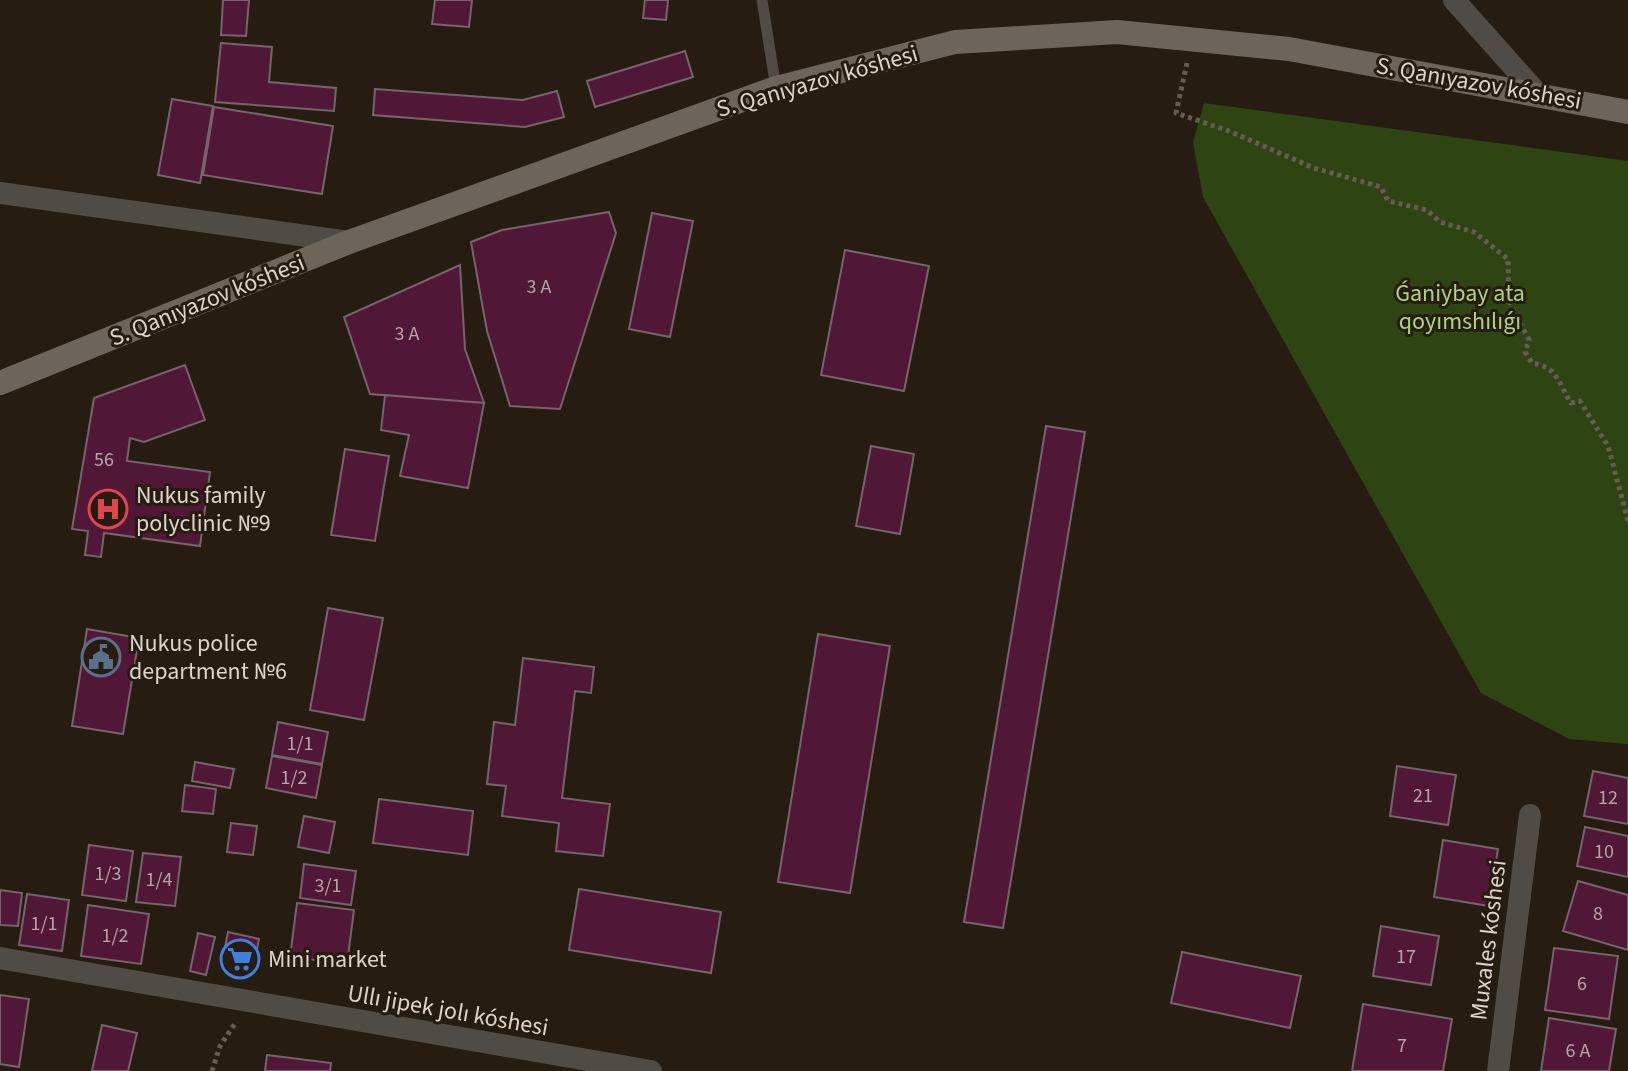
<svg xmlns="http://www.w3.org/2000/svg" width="1628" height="1071" viewBox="0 0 1628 1071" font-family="'Source Sans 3',sans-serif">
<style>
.green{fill:#2e4412}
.building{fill:#511736;stroke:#76636b;stroke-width:2}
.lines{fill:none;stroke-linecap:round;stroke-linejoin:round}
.path{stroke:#665c53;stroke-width:5;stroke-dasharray:4 4;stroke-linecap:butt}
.lane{stroke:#504b45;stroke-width:11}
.street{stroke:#504b45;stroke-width:22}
.secondary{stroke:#6d645b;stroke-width:24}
.labels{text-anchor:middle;stroke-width:6;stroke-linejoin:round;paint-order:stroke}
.number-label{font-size:20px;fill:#b8a4a6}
.street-label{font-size:24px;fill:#dbd3cc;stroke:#271c11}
.park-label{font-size:24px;fill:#aad57e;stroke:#271c11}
.poi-label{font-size:24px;fill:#dbd3cc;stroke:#271c11;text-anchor:start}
</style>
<rect width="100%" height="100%" fill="#271c11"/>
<path class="green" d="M 1204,103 L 1628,161 L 1628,744 L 1569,739 L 1481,693 L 1203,197 L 1193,142 Z"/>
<path class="building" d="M 223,0 L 249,0 L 246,36 L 221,35 Z
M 435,0 L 472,0 L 469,27 L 432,24 Z
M 645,0 L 668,0 L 666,20 L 643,18 Z
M 221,43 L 272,47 L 269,82 L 336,88 L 334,111 L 215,102 Z
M 685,51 L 693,77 L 595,107 L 587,81 Z
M 375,89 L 523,100 L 557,91 L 564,117 L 525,127 L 373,115 Z
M 172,99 L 213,106 L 200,183 L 158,175 Z
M 214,107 L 333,126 L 322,194 L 203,175 Z
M 609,212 L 616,233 L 560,409 L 510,406 L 487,331 L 471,242 L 502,230 Z
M 652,213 L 693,221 L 670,337 L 629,329 Z
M 845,250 L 929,266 L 904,391 L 821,375 Z
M 460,265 L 465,349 L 484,403 L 370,394 L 344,317 Z
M 185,365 L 205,420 L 144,442 L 130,438 L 127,461 L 210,472 L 200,546 L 104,533 L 101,557 L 85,555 L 88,531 L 72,529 L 94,398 Z
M 385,395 L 484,403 L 468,488 L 400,476 L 409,435 L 381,430 Z
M 1046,426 L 1085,432 L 1003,928 L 964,922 Z
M 871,446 L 914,454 L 900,534 L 856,526 Z
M 345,449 L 389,456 L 375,541 L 331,535 Z
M 328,608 L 383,618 L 364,720 L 310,710 Z
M 87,629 L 139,638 L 123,734 L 72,726 Z
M 818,634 L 890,646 L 850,893 L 778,882 Z
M 523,658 L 594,667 L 591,693 L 575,691 L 562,798 L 610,804 L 603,856 L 556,851 L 559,823 L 502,816 L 506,786 L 487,784 L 494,722 L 515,725 Z
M 278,722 L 328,732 L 322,764 L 272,755 Z
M 272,756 L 322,765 L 316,798 L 266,788 Z
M 195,762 L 234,769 L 230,788 L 192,781 Z
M 1397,766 L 1456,775 L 1448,825 L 1390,816 Z
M 1593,771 L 1628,778 L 1628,824 L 1584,816 Z
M 185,785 L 216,789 L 213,814 L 182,811 Z
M 379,799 L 473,811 L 468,855 L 373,843 Z
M 304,816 L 335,822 L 329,853 L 298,847 Z
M 231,823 L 257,826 L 253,855 L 227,852 Z
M 1585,827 L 1628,836 L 1628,877 L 1577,866 Z
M 1443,840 L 1498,849 L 1489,906 L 1434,897 Z
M 89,845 L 133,851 L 126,901 L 82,895 Z
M 143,853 L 181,857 L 175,906 L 136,902 Z
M 304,864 L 356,871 L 351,905 L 300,898 Z
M 1578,881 L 1628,895 L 1628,950 L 1563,931 Z
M 579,889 L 721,912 L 711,973 L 569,950 Z
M 0,890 L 22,893 L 18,926 L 0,925 Z
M 27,894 L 69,900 L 62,951 L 19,945 Z
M 297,903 L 354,910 L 347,964 L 290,957 Z
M 88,905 L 149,914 L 141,964 L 81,956 Z
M 1381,926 L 1439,936 L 1431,985 L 1373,976 Z
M 228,932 L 259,939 L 253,969 L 222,963 Z
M 198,933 L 215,937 L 206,975 L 190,971 Z
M 1554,948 L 1618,956 L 1609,1019 L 1545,1010 Z
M 1182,952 L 1301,976 L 1290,1028 L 1171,1003 Z
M 0,995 L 29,999 L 19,1067 L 0,1064 Z
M 1363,1004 L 1452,1019 L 1443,1071 L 1352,1071 Z
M 1549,1018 L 1616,1029 L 1609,1071 L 1541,1071 Z
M 102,1025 L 137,1033 L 128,1071 L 92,1071 Z
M 267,1055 L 331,1063 L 330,1071 L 265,1071 Z"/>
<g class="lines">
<path class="path" d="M 1187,63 L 1176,113 L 1229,131 L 1314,168 L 1381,187 L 1388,201 L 1427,210 L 1440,222 L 1474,232 L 1508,259 L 1509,301 L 1529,340 L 1525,352 L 1532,363 C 1557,366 1559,384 1571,403 L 1580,401 L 1608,446 L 1628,521
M 212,1071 L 220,1046 L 236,1022"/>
<path class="lane" d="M 762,0 L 776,88"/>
<path class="street" d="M 1454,0 L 1537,93
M 0,193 L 349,242
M 0,958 L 651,1071
M 1498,1071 L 1530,815"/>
<path class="secondary" d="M 0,383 L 349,242 L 776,88 L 955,42 L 1117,32 L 1289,49 L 1628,112"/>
</g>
<defs>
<g id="hospital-ring" transform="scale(2)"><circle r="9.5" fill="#271c11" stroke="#e0444e" stroke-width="1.5"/><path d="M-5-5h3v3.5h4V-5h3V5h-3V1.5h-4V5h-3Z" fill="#e0444e"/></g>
<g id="civic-ring" transform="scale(2)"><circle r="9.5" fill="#271c11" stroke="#5c6f8a" stroke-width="1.5"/><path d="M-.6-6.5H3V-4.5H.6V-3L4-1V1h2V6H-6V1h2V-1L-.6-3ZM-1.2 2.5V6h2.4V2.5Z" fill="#5c6f8a"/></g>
<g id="supermarket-ring" transform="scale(2)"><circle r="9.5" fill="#271c11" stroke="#3f7fe0" stroke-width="1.5"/><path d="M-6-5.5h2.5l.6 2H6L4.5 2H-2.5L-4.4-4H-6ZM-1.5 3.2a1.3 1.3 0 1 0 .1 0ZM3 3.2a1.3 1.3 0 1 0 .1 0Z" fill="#3f7fe0"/></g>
</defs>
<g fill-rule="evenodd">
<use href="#hospital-ring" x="108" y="509"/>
<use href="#civic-ring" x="101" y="657"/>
<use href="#supermarket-ring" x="240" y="959"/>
</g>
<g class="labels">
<g class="number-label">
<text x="539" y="293">3 А</text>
<text x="407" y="340">3 А</text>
<text x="104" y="466">56</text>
<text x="300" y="750">1/1</text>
<text x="294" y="784">1/2</text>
<text x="1423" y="802">21</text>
<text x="1608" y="804">12</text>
<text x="1604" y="858">10</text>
<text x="108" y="880">1/3</text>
<text x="159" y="886">1/4</text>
<text x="328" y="892">3/1</text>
<text x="1598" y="920">8</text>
<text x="44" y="930">1/1</text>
<text x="115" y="942">1/2</text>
<text x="1406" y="963">17</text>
<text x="1582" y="990">6</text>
<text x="1402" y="1052">7</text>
<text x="1578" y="1057">6 А</text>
</g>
<g class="street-label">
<text transform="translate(817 81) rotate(-16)" y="8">S. Qanıyazov kóshesi</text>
<text transform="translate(1479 83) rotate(10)" y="8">S. Qanıyazov kóshesi</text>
<text transform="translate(207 300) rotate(-22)" y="8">S. Qanıyazov kóshesi</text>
<text transform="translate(1488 940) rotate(-83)" y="8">Muxales kóshesi</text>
<text transform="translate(448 1010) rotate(10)" y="8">Ullı jipek jolı kóshesi</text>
</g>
<g class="park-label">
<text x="1460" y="301">Ǵaniybay ata<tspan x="1460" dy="28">qoyımshılıǵı</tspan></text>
</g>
<g class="poi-label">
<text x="136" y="503">Nukus family<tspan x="136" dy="28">polyclinic №9</tspan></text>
<text x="129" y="651">Nukus police<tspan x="129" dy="28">department №6</tspan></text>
<text x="268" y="967">Mini market</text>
</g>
</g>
</svg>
